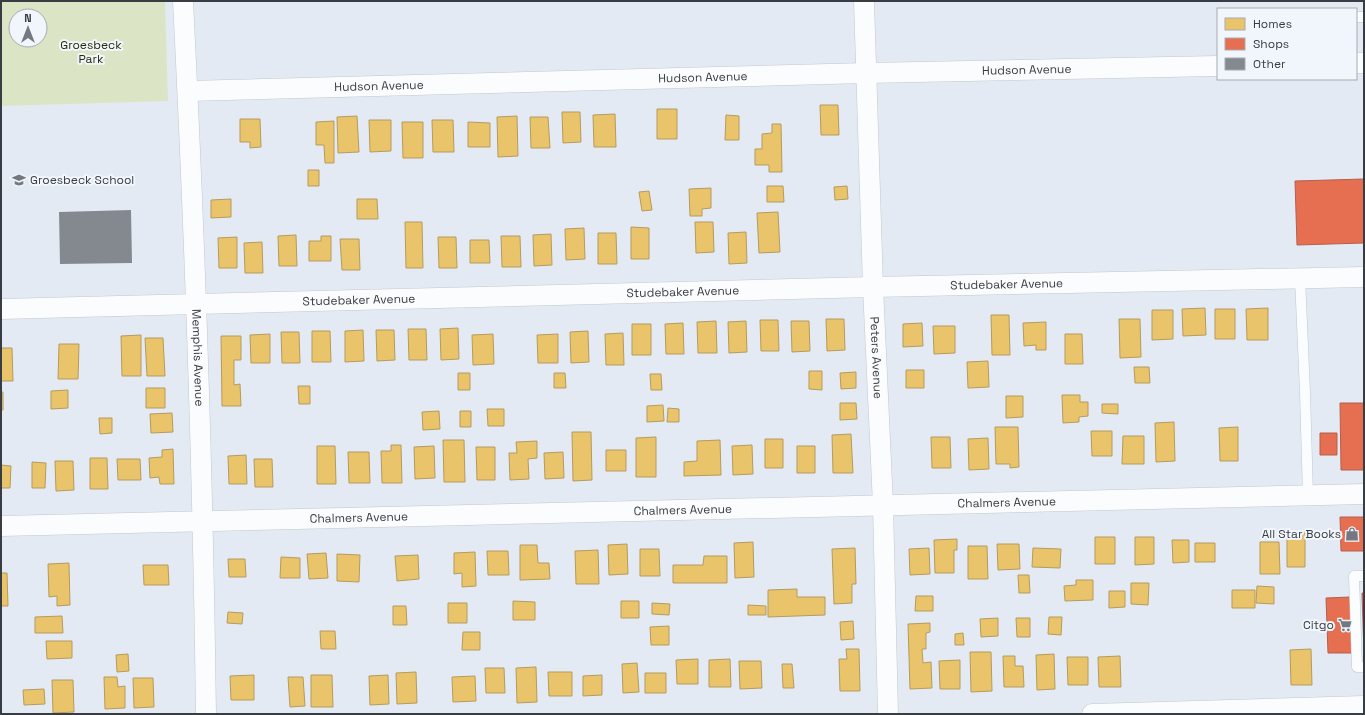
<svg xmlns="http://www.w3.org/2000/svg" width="1365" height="715" viewBox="0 0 1365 715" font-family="'Space Grotesk',sans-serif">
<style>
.green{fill:#dbe5c5;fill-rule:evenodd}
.homes{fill:#e9c46a;stroke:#b49b5e}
.shops{fill:#e76f51;stroke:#b2604d}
.building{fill:#84898f}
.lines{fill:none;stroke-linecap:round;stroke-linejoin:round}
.lane-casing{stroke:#c2c7ce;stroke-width:11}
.street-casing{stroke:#c2c7ce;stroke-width:21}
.lane{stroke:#fbfcfd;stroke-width:10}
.street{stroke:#fbfcfd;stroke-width:20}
.labels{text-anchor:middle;stroke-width:4;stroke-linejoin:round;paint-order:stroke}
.park-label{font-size:12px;fill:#272d07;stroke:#f1f5fc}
.street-label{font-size:12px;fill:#383c43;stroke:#f1f5fc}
.poi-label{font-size:12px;fill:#383c43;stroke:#f1f5fc;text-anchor:end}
</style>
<rect width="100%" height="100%" fill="#e4eaf3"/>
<path class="green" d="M 1,1 L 165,1 L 168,101 L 1,106 ZM 16,16 L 40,16 L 40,40 L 16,40 Z"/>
<path class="homes" d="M 820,105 L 838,105 L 839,135 L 821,135 Z
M 657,109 L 677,109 L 677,139 L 657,139 Z
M 562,112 L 580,112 L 581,142 L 563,143 Z
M 615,114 L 616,147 L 594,147 L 593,115 Z
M 726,115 L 739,116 L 739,140 L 725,140 Z
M 357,116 L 359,152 L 338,153 L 337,117 Z
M 517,116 L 518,156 L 498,157 L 497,117 Z
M 530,117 L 548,117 L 550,148 L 531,148 Z
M 240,119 L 260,119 L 261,147 L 250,148 L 250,142 L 240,142 Z
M 369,120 L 391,120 L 391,151 L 370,152 Z
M 432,120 L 453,120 L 454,152 L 433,152 Z
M 334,121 L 334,163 L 325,163 L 324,145 L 316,145 L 316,122 Z
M 402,122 L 423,122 L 423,158 L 403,158 Z
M 468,122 L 490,123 L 490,147 L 468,147 Z
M 772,124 L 781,124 L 782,172 L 769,172 L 769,165 L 755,165 L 755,149 L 762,149 L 762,134 L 772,133 Z
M 308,170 L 319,170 L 319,186 L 308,186 Z
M 767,186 L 783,186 L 784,202 L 767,202 Z
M 847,186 L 848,199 L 835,200 L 834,187 Z
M 711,188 L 711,208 L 702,209 L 702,216 L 690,216 L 689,189 Z
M 649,191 L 652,210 L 642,211 L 639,192 Z
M 231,199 L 231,217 L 211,218 L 211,200 Z
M 357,199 L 377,199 L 378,219 L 357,219 Z
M 778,212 L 780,252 L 759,253 L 757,213 Z
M 405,222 L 422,222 L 423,268 L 406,268 Z
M 695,222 L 713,222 L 714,252 L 696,253 Z
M 631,227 L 649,228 L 649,259 L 631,259 Z
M 584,228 L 585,259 L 566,260 L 565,229 Z
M 746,232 L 747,263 L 729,264 L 728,233 Z
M 598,233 L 616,233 L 617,264 L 598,264 Z
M 551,234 L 552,265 L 534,266 L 533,235 Z
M 296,235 L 297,266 L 279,266 L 278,236 Z
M 321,236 L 331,236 L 331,261 L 309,261 L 309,241 L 321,241 Z
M 501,236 L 520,236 L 521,267 L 502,267 Z
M 237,237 L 237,268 L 219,268 L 218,238 Z
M 438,237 L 456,237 L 457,268 L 439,268 Z
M 340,239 L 359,239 L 360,270 L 342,270 Z
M 470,240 L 489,240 L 490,263 L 470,263 Z
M 262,242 L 263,273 L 245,273 L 244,243 Z
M 1205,308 L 1206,335 L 1183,336 L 1182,309 Z
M 1268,308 L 1268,340 L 1247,340 L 1246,309 Z
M 1215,309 L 1235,309 L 1235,339 L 1215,339 Z
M 1152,310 L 1173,310 L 1173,339 L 1152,340 Z
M 991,315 L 1009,315 L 1010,355 L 992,355 Z
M 826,319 L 844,319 L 845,350 L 827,351 Z
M 1119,319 L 1140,319 L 1141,357 L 1120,358 Z
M 760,320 L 778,320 L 779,351 L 761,351 Z
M 716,321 L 717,353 L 698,353 L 697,322 Z
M 746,321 L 747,352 L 729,353 L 728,322 Z
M 791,321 L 809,321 L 810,351 L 792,352 Z
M 1046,322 L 1046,350 L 1036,350 L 1036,345 L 1024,346 L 1023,323 Z
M 683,323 L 684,354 L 666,354 L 665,324 Z
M 922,323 L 923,346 L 903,347 L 903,324 Z
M 632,324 L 651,324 L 651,355 L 632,355 Z
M 933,326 L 955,326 L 955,353 L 934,354 Z
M 458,328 L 459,359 L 441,360 L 440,329 Z
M 408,329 L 426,329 L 427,360 L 409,360 Z
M 363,330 L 364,361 L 345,362 L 345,331 Z
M 376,330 L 394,330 L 395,360 L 377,361 Z
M 312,331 L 330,331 L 331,362 L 312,362 Z
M 588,331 L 589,362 L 571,363 L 570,332 Z
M 281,332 L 299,332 L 300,363 L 282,363 Z
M 623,333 L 624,365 L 606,365 L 605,334 Z
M 270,334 L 270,363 L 251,363 L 250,335 Z
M 493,334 L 494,364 L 473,365 L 472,335 Z
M 558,334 L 558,363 L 538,363 L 537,335 Z
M 1065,334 L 1082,334 L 1083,364 L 1065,364 Z
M 141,335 L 141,376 L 122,376 L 121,336 Z
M 221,336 L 241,336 L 241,360 L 234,360 L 234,385 L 240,384 L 241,406 L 222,406 Z
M 145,338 L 163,338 L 165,376 L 147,376 Z
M 59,344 L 79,344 L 78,379 L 58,379 Z
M 1,348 L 12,348 L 13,381 L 1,381 Z
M 988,361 L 989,387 L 968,388 L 967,362 Z
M 1134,367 L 1149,367 L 1150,383 L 1135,383 Z
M 906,370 L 924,370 L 924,388 L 906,388 Z
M 809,371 L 822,371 L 822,390 L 809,389 Z
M 856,372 L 856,388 L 841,389 L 840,373 Z
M 458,373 L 470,373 L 470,390 L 458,390 Z
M 554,373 L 565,373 L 566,388 L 554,388 Z
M 650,374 L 661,374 L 662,390 L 651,390 Z
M 298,386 L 310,386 L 310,404 L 299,404 Z
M 146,388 L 165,388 L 165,408 L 146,408 Z
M 68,390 L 68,408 L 51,409 L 51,391 Z
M 1,392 L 3,392 L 3,410 L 1,410 Z
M 1062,395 L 1080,395 L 1080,402 L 1088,402 L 1088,416 L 1079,417 L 1079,422 L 1063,423 Z
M 1006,396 L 1023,396 L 1023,417 L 1006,418 Z
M 840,403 L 856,403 L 857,419 L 840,420 Z
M 1102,404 L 1118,404 L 1118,414 L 1102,413 Z
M 663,405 L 664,421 L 647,422 L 647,406 Z
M 668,408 L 679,409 L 679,422 L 667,422 Z
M 487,409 L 504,409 L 504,426 L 488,426 Z
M 439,411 L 440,429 L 423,430 L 422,412 Z
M 460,411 L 471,411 L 471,427 L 460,427 Z
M 172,413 L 173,432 L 151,433 L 150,414 Z
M 99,418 L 112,418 L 112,433 L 100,434 Z
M 1174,422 L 1175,461 L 1156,462 L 1155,423 Z
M 995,427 L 1018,427 L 1019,467 L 1010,468 L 1010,464 L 996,464 Z
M 1238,427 L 1238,461 L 1220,461 L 1219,428 Z
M 1091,431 L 1112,431 L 1112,456 L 1092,456 Z
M 572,432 L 591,432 L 592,480 L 573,481 Z
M 851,434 L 853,473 L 833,473 L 832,435 Z
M 1123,436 L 1144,436 L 1144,464 L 1122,464 Z
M 656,437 L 656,477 L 636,477 L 636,438 Z
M 931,437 L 950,437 L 951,468 L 932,468 Z
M 988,438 L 989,469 L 969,470 L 968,439 Z
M 765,439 L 783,439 L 783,468 L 765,468 Z
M 443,440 L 464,440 L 465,482 L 444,482 Z
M 720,440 L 721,475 L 684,476 L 684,462 L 697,461 L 697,441 Z
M 537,441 L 537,458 L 528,459 L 529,479 L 510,480 L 509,453 L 517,453 L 516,442 Z
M 391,445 L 401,445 L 402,483 L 382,483 L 381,451 L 391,451 Z
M 752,445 L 753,474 L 733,475 L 732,446 Z
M 317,446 L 335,446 L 336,484 L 317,484 Z
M 434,446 L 435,478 L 415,479 L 414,447 Z
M 797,446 L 815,446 L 815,473 L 797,473 Z
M 476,447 L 495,447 L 495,480 L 477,480 Z
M 173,449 L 174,484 L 160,484 L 159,477 L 150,478 L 149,458 L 162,457 L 162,450 Z
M 606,450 L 626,450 L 626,471 L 606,471 Z
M 348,452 L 369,452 L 370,483 L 349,483 Z
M 563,452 L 564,478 L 545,479 L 544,453 Z
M 246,455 L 247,484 L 229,484 L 228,456 Z
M 90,458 L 107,458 L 108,489 L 90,489 Z
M 117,459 L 140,459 L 141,480 L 118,480 Z
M 254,459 L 272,459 L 273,487 L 255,487 Z
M 55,461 L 73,461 L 74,490 L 56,491 Z
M 32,462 L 46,463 L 45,488 L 32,488 Z
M 1,465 L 11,466 L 10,488 L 1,488 Z
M 1287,532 L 1305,532 L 1305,567 L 1287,567 Z
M 1095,537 L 1115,537 L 1115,564 L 1095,564 Z
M 1135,537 L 1154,537 L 1154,564 L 1135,565 Z
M 957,539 L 957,550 L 954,550 L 954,573 L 935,573 L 934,540 Z
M 1172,540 L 1189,540 L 1189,562 L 1173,563 Z
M 753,542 L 754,577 L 735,578 L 734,543 Z
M 1260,542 L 1279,542 L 1280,574 L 1260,574 Z
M 1195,543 L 1215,543 L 1215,562 L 1195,562 Z
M 627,544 L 628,574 L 609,575 L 608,545 Z
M 997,544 L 1019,544 L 1020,569 L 998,570 Z
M 520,545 L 537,545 L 538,563 L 549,563 L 550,579 L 520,580 Z
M 968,546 L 987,546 L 988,579 L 968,579 Z
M 855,548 L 856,584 L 852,584 L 852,603 L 834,604 L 832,549 Z
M 929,548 L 930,574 L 910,575 L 909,549 Z
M 1033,548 L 1061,549 L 1060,568 L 1032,567 Z
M 640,549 L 659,549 L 660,576 L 640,576 Z
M 598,550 L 599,584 L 576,584 L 575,551 Z
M 487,551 L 508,551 L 509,575 L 488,575 Z
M 475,552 L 476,586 L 462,587 L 462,573 L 454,574 L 454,553 Z
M 326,553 L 328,578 L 309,579 L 307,554 Z
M 337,554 L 360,555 L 359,582 L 337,581 Z
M 418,555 L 419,579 L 397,581 L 395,556 Z
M 704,556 L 727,556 L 727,583 L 673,583 L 673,565 L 703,565 Z
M 281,557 L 300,558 L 300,578 L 280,578 Z
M 228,559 L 245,559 L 246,577 L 229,577 Z
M 69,563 L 70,605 L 57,606 L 57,596 L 49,597 L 48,564 Z
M 143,565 L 168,565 L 169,585 L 144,585 Z
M 1,573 L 7,573 L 8,606 L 1,606 Z
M 1018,575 L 1029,575 L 1030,593 L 1019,593 Z
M 1076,580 L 1093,580 L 1093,600 L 1065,601 L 1064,586 L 1076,585 Z
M 1131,583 L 1149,583 L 1148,605 L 1131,604 Z
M 1257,586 L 1274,587 L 1274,604 L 1256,603 Z
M 797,589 L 797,597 L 825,597 L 825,615 L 768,617 L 768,590 Z
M 1232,590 L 1255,590 L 1255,608 L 1232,608 Z
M 1109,591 L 1125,591 L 1125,607 L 1109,608 Z
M 916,596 L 933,596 L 933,611 L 915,611 Z
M 513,601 L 535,602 L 535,620 L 513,620 Z
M 621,601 L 639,601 L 639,618 L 621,618 Z
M 448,603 L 467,603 L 467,623 L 448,623 Z
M 652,603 L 670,604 L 669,615 L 652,614 Z
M 748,605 L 766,606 L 766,615 L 748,615 Z
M 393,606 L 406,606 L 407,625 L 393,625 Z
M 228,612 L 243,613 L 242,624 L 227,623 Z
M 62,616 L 63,633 L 35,633 L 35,617 Z
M 1049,617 L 1062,617 L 1061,635 L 1048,634 Z
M 998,618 L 998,636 L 981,637 L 980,619 Z
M 1016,618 L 1030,618 L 1030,637 L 1017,637 Z
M 853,621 L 854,639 L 841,640 L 840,622 Z
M 930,623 L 930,632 L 926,633 L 926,649 L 922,649 L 923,663 L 931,662 L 932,688 L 910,689 L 908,624 Z
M 669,626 L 669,645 L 651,645 L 650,627 Z
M 320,631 L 335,631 L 336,649 L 321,649 Z
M 463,632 L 480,632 L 480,650 L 462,650 Z
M 963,633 L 964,645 L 955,645 L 955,634 Z
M 46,641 L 72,641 L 72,658 L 47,659 Z
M 846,649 L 859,649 L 860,691 L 840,691 L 839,659 L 847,659 Z
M 1311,649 L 1312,685 L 1291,685 L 1290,650 Z
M 970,652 L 991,652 L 992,691 L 971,692 Z
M 128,654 L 129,671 L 117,672 L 116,655 Z
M 1054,654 L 1055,689 L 1037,690 L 1036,655 Z
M 1003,656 L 1015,656 L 1015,666 L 1023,666 L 1024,687 L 1004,687 Z
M 1120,656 L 1121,687 L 1099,687 L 1098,657 Z
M 1067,657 L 1088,657 L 1088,685 L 1068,685 Z
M 698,659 L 698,684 L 677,684 L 676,660 Z
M 730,659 L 731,687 L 709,687 L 709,660 Z
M 960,660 L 960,689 L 940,689 L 939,661 Z
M 739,661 L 761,661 L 762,688 L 740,689 Z
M 637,663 L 639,692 L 623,693 L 622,664 Z
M 782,664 L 792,664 L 794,688 L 783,688 Z
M 536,667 L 537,702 L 517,703 L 516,668 Z
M 485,668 L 504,668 L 505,693 L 486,693 Z
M 416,672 L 417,703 L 397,704 L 396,673 Z
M 548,672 L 572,672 L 572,696 L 549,696 Z
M 645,673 L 666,673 L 666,693 L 645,693 Z
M 254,675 L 254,700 L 231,700 L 230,676 Z
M 311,675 L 332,675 L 333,707 L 311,707 Z
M 388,675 L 389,704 L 370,705 L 369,676 Z
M 602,675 L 602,695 L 583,696 L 583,676 Z
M 475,676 L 476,701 L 453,702 L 452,677 Z
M 104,677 L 117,677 L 118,687 L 125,686 L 125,708 L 105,709 Z
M 288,677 L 303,677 L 305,706 L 290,707 Z
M 133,678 L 153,678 L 154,707 L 134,708 Z
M 52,680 L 73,680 L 74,712 L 53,713 Z
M 44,689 L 45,704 L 24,705 L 23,690 Z"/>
<path class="shops" d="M 1364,179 L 1364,243 L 1297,245 L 1295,181 Z
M 1340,403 L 1364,403 L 1364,470 L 1341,470 Z
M 1320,433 L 1337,433 L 1337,455 L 1320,455 Z
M 1340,517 L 1364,517 L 1364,551 L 1341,551 Z
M 1362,593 L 1364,593 L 1364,653 Z
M 1350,597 L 1352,653 L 1328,653 L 1326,598 Z"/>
<path class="building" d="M 131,210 L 132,263 L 60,264 L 59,212 Z"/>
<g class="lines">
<g class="lane-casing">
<path id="lane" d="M 1356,17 L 1364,17
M 1300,278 L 1305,392 L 1308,496
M 1364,576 L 1354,576 L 1357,667 L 1364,667"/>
</g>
<g class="street-casing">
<g id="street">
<path id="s1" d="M 183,1 C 195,239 203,476 206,714"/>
<path id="s2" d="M 864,1 L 873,287 L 883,505 L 888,714"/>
<path d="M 1356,63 L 1364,63"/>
<path id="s3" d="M 188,91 L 867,73 L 1218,66"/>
<path id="s4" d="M 1,309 L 873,287 L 1364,277"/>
<path id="s5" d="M 1,526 L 1364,494"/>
<path d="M 1092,714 L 1364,706"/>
</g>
</g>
<use href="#lane" class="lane"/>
<use href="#street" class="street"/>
</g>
<defs>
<g id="school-bare" transform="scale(1.08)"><path d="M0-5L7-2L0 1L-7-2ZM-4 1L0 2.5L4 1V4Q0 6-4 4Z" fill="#747981" stroke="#f1f5fc" stroke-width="2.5" paint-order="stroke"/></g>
<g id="shop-bare" transform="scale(1.08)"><path d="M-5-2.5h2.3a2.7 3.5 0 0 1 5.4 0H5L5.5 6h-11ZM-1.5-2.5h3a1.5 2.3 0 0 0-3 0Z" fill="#747981" stroke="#f1f5fc" stroke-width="2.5" paint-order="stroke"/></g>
<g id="supermarket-bare" transform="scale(1.08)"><path d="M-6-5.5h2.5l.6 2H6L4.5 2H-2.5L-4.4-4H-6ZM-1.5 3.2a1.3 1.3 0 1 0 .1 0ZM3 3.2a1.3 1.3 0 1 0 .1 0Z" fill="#747981" stroke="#f1f5fc" stroke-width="2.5" paint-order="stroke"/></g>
</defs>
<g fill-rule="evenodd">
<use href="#school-bare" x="19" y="180"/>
<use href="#shop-bare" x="1352" y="534"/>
<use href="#supermarket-bare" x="1345" y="625"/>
</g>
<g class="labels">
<g class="park-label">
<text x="91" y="49">Groesbeck<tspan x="91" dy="14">Park</tspan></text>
</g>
<g class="street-label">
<text dy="4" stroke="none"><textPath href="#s3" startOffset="839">Hudson Avenue</textPath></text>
<text dy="4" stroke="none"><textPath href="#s3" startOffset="515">Hudson Avenue</textPath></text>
<text dy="4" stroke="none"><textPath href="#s3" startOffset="191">Hudson Avenue</textPath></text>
<text dy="4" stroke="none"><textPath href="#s4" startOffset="1006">Studebaker Avenue</textPath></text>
<text dy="4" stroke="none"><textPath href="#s4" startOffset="682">Studebaker Avenue</textPath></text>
<text dy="4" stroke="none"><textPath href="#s4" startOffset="358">Studebaker Avenue</textPath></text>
<text dy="4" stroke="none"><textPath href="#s1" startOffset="357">Memphis Avenue</textPath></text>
<text dy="4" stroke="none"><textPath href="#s2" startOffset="357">Peters Avenue</textPath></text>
<text dy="4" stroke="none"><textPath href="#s5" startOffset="1006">Chalmers Avenue</textPath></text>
<text dy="4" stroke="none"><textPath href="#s5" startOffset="682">Chalmers Avenue</textPath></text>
<text dy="4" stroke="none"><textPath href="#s5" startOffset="358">Chalmers Avenue</textPath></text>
</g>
<g class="poi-label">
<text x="30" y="184" text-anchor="start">Groesbeck School</text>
<text x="1341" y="538">All Star Books</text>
<text x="1334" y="629">Citgo</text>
</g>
</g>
<rect width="1365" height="715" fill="none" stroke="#383c43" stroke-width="4"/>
<rect x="1217" y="8" width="140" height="72" fill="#f1f5fc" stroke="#a7abb2"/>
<rect x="1225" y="18" width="20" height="12" fill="#e9c46a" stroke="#a7abb2"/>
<text x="1253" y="28" font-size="12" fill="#383c43">Homes</text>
<rect x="1225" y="38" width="20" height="12" fill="#e76f51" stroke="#a7abb2"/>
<text x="1253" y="48" font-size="12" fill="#383c43">Shops</text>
<rect x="1225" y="58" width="20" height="12" fill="#84898f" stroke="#a7abb2"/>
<text x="1253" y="68" font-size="12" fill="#383c43">Other</text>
<g transform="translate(28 28)"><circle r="19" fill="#f1f5fc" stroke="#a7abb2"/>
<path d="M0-3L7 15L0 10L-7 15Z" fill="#747981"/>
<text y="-6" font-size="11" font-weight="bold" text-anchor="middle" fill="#383c43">N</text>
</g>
</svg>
